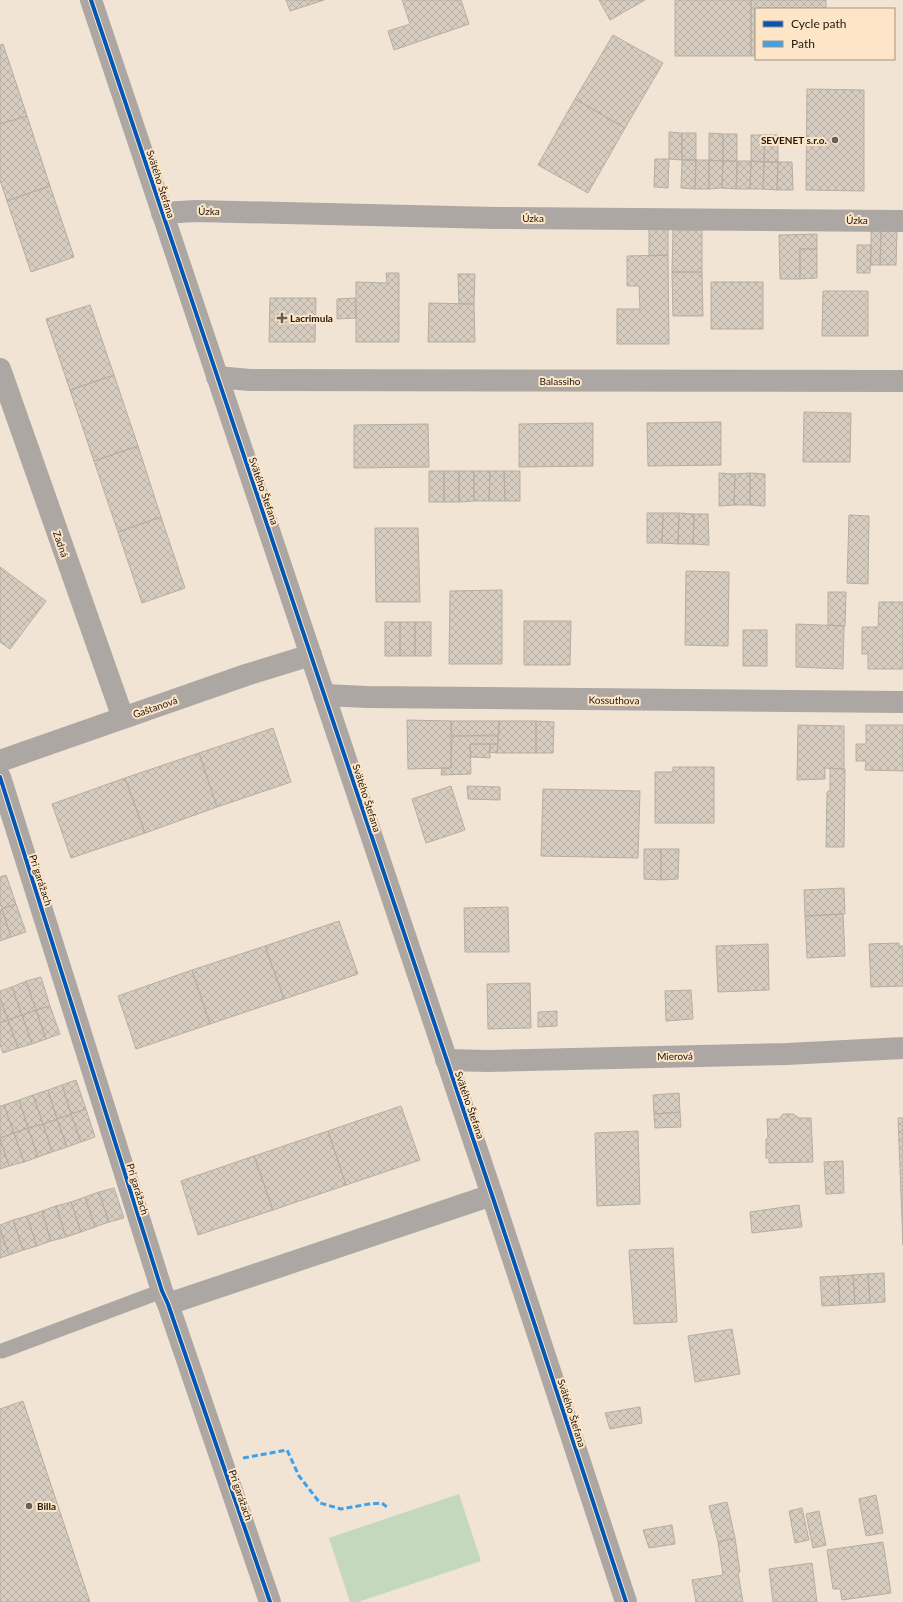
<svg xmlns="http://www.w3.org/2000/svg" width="903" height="1602" viewBox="0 0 903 1602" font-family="Lato,sans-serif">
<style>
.garden{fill:#c3d8bc}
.building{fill:url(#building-cross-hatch);stroke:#b7aea1}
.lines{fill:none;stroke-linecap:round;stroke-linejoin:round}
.service{stroke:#ada7a3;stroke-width:15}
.minor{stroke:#ada7a3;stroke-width:22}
.tertiary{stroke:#ada7a3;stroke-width:22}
.quiet{stroke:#3da2e9;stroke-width:3;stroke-dasharray:6 3;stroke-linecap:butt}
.cycleway-casing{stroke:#fde5c8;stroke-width:6}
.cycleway{stroke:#0057b8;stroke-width:4}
.poi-dot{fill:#695f53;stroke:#fde5c8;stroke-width:1.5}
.labels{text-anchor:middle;stroke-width:4;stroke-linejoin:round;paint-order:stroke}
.poi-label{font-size:10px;font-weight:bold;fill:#20180e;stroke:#fde5c8;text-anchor:start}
.street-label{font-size:10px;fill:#20180e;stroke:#fde5c8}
</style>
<defs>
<pattern id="building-cross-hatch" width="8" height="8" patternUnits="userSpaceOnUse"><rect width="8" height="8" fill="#d6ccc0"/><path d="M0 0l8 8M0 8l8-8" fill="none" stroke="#b7aea4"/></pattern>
</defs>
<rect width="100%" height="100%" fill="#f1e4d4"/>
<path class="garden" d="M 459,1494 L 481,1561 L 358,1602 L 350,1602 L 329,1538 Z"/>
<path class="building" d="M 286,0 L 324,0 L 290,11 Z
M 402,0 L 461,0 L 469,24 L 394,50 L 388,31 L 410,24 Z
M 599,0 L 645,0 L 610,20 Z
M 675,0 L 751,0 L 751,56 L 675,56 Z
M 751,0 L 826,0 L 826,9 L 756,9 L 756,56 L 751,56 Z
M 613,35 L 663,63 L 625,128 L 575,99 Z
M 3,44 L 27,116 L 0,124 L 0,45 Z
M 807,89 L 864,90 L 864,191 L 806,190 Z
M 575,99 L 625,128 L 588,193 L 538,165 Z
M 27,116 L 50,186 L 7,201 L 0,180 L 0,124 Z
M 669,132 L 682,133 L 682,160 L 669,159 Z
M 682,133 L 696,133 L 696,160 L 682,160 Z
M 709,133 L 723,134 L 723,161 L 709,160 Z
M 723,134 L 737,134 L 737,161 L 723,161 Z
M 751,135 L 765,135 L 764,162 L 751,161 Z
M 765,135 L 778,135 L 778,162 L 764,162 Z
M 655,159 L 669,159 L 668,188 L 654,187 Z
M 682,160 L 696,160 L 695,189 L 681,188 Z
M 696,160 L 709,160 L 709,189 L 695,189 Z
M 709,160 L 723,161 L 722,188 L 709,189 Z
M 723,161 L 737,161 L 736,189 L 722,188 Z
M 738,161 L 751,161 L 750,189 L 736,189 Z
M 751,161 L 764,162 L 763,189 L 750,189 Z
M 764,162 L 778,162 L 777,190 L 763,189 Z
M 778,162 L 792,162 L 793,190 L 777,190 Z
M 50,186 L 74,257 L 31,272 L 7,201 Z
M 649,229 L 668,229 L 668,255 L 649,256 Z
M 673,230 L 702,230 L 702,272 L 672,272 Z
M 871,230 L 881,230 L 880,265 L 871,265 Z
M 881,230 L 897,230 L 896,265 L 880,265 Z
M 817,234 L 817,249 L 800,249 L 800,279 L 780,279 L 779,235 Z
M 857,245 L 871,245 L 870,273 L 857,273 Z
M 800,249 L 817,249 L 817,278 L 800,279 Z
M 668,255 L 669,344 L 617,344 L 617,309 L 640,309 L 639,286 L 627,286 L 627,256 Z
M 672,272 L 702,272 L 703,316 L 673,316 Z
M 386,273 L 399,273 L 399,342 L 356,342 L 356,282 L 387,283 Z
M 458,274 L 475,274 L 474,304 L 459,304 Z
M 711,282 L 763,282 L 763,329 L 711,329 Z
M 823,291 L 868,291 L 868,336 L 822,336 Z
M 270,298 L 316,298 L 315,342 L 269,342 Z
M 355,298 L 356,318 L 337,319 L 337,299 Z
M 429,303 L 474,304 L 475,342 L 428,342 Z
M 90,305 L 114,375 L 70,390 L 46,319 Z
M 114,375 L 138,446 L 94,461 L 70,390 Z
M 804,412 L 851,413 L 850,462 L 803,462 Z
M 721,422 L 721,465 L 648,466 L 647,423 Z
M 593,423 L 593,466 L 519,467 L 519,424 Z
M 428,424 L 429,467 L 354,468 L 354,425 Z
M 138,446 L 161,517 L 118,532 L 94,461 Z
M 429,471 L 444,471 L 444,502 L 429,502 Z
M 444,471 L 459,471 L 459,502 L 444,502 Z
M 459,471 L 474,471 L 474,501 L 459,502 Z
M 474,471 L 490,471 L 489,501 L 474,501 Z
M 490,471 L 504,471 L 505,501 L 489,501 Z
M 504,471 L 520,471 L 520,501 L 505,501 Z
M 719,473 L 735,474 L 734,505 L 719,506 Z
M 750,473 L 750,505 L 734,505 L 735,474 Z
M 750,473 L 765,474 L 765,506 L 750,505 Z
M 647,513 L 663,513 L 662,543 L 647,543 Z
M 663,513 L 679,513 L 678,544 L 662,543 Z
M 679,513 L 694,514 L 693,544 L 678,544 Z
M 694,514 L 708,514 L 709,545 L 693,544 Z
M 849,515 L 869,516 L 868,584 L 847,583 Z
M 161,517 L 185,588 L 142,603 L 118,532 Z
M 375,528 L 418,528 L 420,602 L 376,602 Z
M 0,567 L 46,601 L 10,649 L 0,642 Z
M 686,571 L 729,572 L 728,646 L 685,645 Z
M 502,590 L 502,664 L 449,664 L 450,591 Z
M 828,592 L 846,592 L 845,626 L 828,625 Z
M 879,602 L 903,602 L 903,669 L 868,669 L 868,654 L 862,654 L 862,627 L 878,627 Z
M 524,621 L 571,621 L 570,665 L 524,665 Z
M 385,622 L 400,622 L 400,656 L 385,656 Z
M 400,622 L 415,622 L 415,656 L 400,656 Z
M 415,622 L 431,622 L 431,656 L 415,656 Z
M 796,624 L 844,626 L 843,669 L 796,667 Z
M 743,630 L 767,630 L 767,666 L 743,666 Z
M 407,720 L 451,721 L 451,768 L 408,769 Z
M 451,721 L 499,721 L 499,735 L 452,736 Z
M 499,721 L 536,721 L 536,753 L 497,753 Z
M 536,721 L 554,722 L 553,753 L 536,753 Z
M 798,725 L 844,726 L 844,769 L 825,768 L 825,779 L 797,780 Z
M 866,725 L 903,725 L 903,771 L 865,770 L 866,761 L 856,761 L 856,744 L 866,744 Z
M 273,728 L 291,782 L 217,807 L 199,753 Z
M 452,736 L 498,736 L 498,744 L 470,744 L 471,774 L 441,775 L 442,768 L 451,768 Z
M 470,744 L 490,744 L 490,758 L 471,757 Z
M 490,744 L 498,744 L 497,753 L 489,752 Z
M 199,753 L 217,807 L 145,833 L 125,778 Z
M 673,767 L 714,767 L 714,823 L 655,823 L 655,772 L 673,772 Z
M 830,768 L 845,769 L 844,847 L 826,847 L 827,792 L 830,791 Z
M 125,778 L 145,833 L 71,858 L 52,804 Z
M 451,786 L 465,830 L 426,843 L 412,799 Z
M 467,786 L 500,787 L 500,800 L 468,799 Z
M 543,789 L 640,791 L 638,858 L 541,856 Z
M 644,849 L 661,849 L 661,880 L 644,879 Z
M 661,849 L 679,849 L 678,879 L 661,880 Z
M 6,875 L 16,904 L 2,909 L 0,904 L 0,877 Z
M 844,888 L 845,914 L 805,916 L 804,890 Z
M 16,904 L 26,932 L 11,937 L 2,909 Z
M 508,907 L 509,952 L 465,952 L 464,908 Z
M 2,909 L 11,937 L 0,941 L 0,910 Z
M 843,914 L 845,956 L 807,958 L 805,916 Z
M 339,921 L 358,974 L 284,999 L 265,946 Z
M 899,943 L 899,946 L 903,946 L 903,986 L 871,987 L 869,944 Z
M 768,944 L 769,990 L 718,992 L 716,946 Z
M 265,946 L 284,999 L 210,1024 L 192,970 Z
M 192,970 L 210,1024 L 136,1049 L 118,996 Z
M 41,977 L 50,1006 L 36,1010 L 26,981 Z
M 26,981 L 36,1010 L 22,1015 L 12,987 Z
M 530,983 L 531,1028 L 488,1029 L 487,984 Z
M 12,987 L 22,1015 L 8,1020 L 0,998 L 0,991 Z
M 691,990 L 693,1019 L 666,1021 L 665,991 Z
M 0,998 L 8,1020 L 0,1023 Z
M 50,1006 L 60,1034 L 46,1039 L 36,1010 Z
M 36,1010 L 46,1039 L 32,1044 L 22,1015 Z
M 557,1011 L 557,1026 L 538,1027 L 538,1012 Z
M 22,1015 L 32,1044 L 18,1048 L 8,1020 Z
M 8,1020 L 18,1048 L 3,1053 L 0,1044 L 0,1023 Z
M 76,1080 L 86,1109 L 71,1114 L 62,1085 Z
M 62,1085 L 71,1114 L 57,1119 L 48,1090 Z
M 48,1090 L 57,1119 L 43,1124 L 33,1095 Z
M 679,1093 L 680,1112 L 654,1114 L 653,1095 Z
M 33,1095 L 43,1124 L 28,1128 L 19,1100 Z
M 19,1100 L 28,1128 L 14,1133 L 4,1105 Z
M 4,1105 L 14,1133 L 0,1138 L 0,1106 Z
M 401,1106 L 420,1160 L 346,1185 L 328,1131 Z
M 86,1109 L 95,1137 L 81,1142 L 71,1114 Z
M 680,1112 L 681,1127 L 655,1128 L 654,1114 Z
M 71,1114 L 81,1142 L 67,1147 L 57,1119 Z
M 783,1114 L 793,1114 L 799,1118 L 811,1118 L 813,1162 L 769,1163 L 769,1158 L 766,1158 L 766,1139 L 768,1139 L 767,1119 L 779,1119 Z
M 898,1118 L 903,1118 L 903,1245 Z
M 57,1119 L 67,1147 L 52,1152 L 43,1124 Z
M 43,1124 L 52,1152 L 38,1157 L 28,1128 Z
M 28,1128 L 38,1157 L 24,1162 L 14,1133 Z
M 328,1131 L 346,1185 L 273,1210 L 254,1156 Z
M 638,1131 L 640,1204 L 597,1206 L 595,1133 Z
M 14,1133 L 24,1162 L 9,1166 L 0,1138 Z
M 0,1139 L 9,1166 L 0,1169 Z
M 254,1156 L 273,1210 L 198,1235 L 181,1181 Z
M 843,1161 L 844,1193 L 826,1194 L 824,1162 Z
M 114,1188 L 124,1218 L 109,1222 L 99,1192 Z
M 99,1192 L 109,1222 L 95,1227 L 85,1197 Z
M 85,1197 L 95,1227 L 81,1232 L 71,1202 Z
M 71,1202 L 81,1232 L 66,1237 L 56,1206 Z
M 799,1205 L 802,1227 L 752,1233 L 750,1212 Z
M 56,1206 L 66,1237 L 51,1241 L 42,1211 Z
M 42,1211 L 51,1241 L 37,1246 L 27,1216 Z
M 27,1216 L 37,1246 L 23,1250 L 13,1220 Z
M 13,1220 L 23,1250 L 9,1255 L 0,1229 L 0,1225 Z
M 0,1229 L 9,1255 L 0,1258 Z
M 673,1248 L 677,1322 L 634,1324 L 629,1250 Z
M 884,1273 L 885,1302 L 870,1303 L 868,1274 Z
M 868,1274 L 870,1303 L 855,1304 L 853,1275 Z
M 853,1275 L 855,1304 L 840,1305 L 838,1276 Z
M 838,1276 L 840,1305 L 822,1306 L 820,1277 Z
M 732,1329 L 740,1374 L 695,1382 L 688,1336 Z
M 23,1401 L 90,1602 L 0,1602 L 0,1409 Z
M 640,1407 L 642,1423 L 610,1429 L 605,1413 Z
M 876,1495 L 883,1533 L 866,1536 L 859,1499 Z
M 727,1502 L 735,1538 L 718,1542 L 709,1506 Z
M 802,1508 L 809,1540 L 795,1543 L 789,1511 Z
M 819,1511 L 826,1545 L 813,1548 L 806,1514 Z
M 672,1525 L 675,1544 L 649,1548 L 643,1530 Z
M 735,1538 L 740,1572 L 738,1573 L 743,1602 L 696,1602 L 692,1580 L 723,1575 L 718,1542 Z
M 883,1542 L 891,1593 L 842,1600 L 840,1589 L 833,1589 L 827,1550 Z
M 812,1563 L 817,1602 L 773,1602 L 769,1569 Z"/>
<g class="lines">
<path class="service" d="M 2,1351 L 162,1291"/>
<path class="minor" d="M 162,213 L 196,211 L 495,218 L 903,221
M 0,369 L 123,718
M 217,377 L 250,380 L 903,381
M 324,695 L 367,697 L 903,702
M 0,761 L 246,675 L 311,655
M 0,777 L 162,1291 L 168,1304 L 270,1602
M 446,1060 L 488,1061 L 787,1054 L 903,1048
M 168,1304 L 492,1195"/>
<path class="tertiary" d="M 91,0 L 492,1195 L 626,1602"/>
<path class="quiet" d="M 243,1458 L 287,1450 L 299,1476 L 320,1503 L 341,1509 L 369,1504 L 382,1503 L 388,1508"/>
<g class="cycleway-casing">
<path id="cycleway" d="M 91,0 L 492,1195 L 626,1602
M 0,777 L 162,1291 L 168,1304 L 270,1602"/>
</g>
<use href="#cycleway" class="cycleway"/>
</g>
<g class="poi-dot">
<circle cx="835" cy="140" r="4"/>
<path d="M280 312h4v4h4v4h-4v4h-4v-4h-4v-4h4z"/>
<circle cx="29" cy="1506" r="4"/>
</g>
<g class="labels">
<g class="poi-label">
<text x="827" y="144" text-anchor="end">SEVENET s.r.o.</text>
<text x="290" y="322">Lacrimula</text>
<text x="37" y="1510">Billa</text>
</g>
<g class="street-label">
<text transform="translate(161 184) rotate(72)" y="4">Svätého Štefana</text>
<text transform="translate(209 211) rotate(1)" y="4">Úzka</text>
<text x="533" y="222">Úzka</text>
<text transform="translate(857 220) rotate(1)" y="4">Úzka</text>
<text x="560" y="385">Balassiho</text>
<text transform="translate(264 491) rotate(71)" y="4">Svätého Štefana</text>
<text transform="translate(61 544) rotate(71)" y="4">Zadná</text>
<text transform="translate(614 700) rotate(1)" y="4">Kossuthova</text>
<text transform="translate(155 707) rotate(-19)" y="4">Gaštanová</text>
<text transform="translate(367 798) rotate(72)" y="4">Svätého Štefana</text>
<text transform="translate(41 880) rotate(72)" y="4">Pri garážach</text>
<text transform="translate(675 1056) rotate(-1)" y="4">Mierová</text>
<text transform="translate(470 1105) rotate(71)" y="4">Svätého Štefana</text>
<text transform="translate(138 1189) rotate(73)" y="4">Pri garážach</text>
<text transform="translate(572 1413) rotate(72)" y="4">Svätého Štefana</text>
<text transform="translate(241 1495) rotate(71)" y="4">Pri garážach</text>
</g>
</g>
<rect x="755" y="8" width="140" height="52" fill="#fde5c8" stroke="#a5937e"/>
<rect x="763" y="21" width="20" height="6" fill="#0057b8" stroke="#a5937e"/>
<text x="791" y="28" font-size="12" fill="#20180e">Cycle path</text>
<rect x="763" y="41" width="20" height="6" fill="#3da2e9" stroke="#a5937e"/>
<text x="791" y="48" font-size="12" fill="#20180e">Path</text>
</svg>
